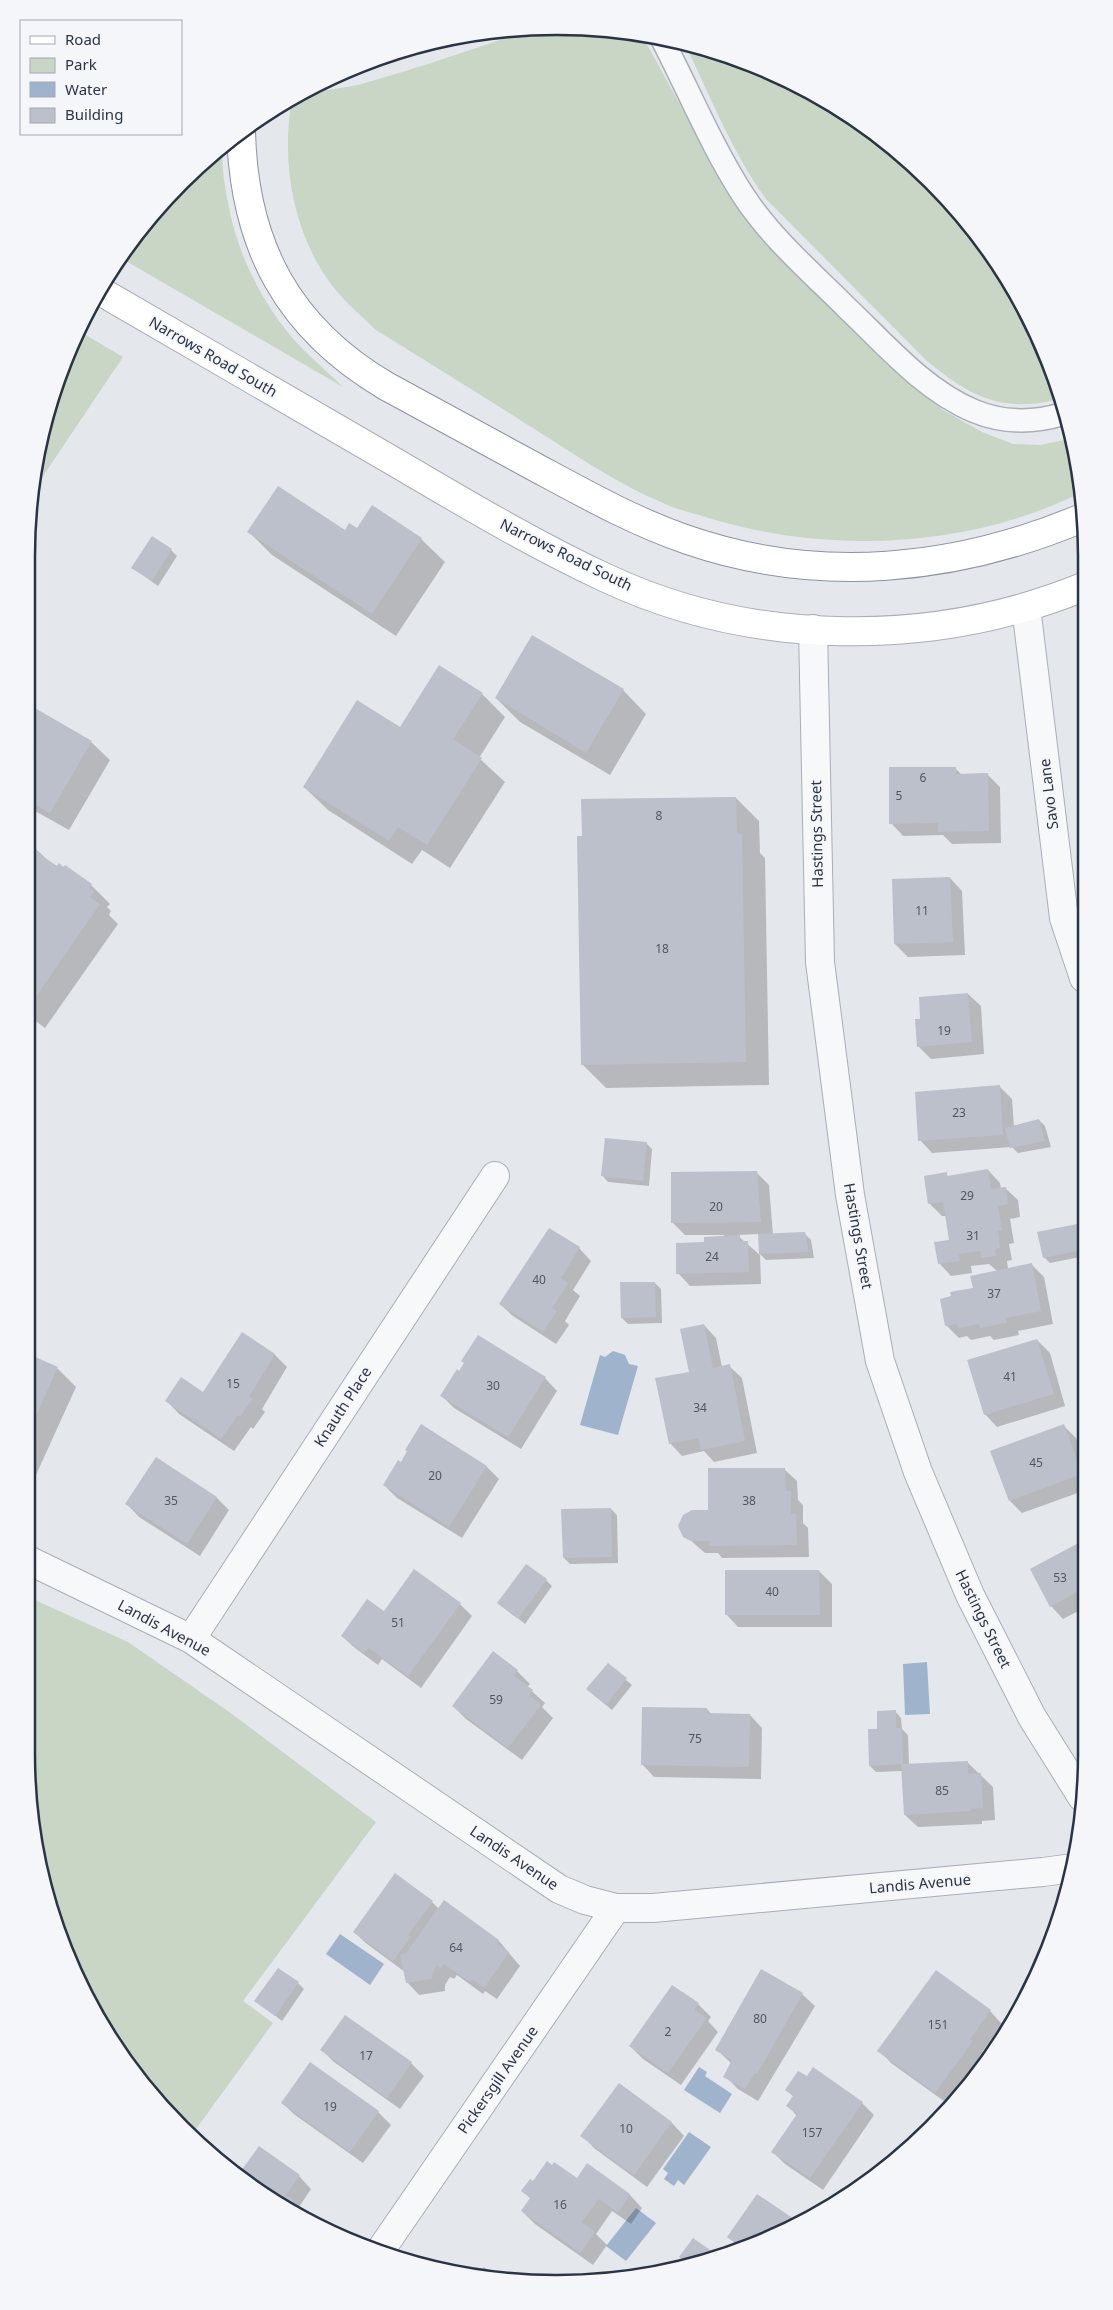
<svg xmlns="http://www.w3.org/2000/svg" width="1113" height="2310" viewBox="0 0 1113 2310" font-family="'Noto Sans',sans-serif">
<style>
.green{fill:#c9d6c5}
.water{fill:#9fb4cc}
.shadow{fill:#0003;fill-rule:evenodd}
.building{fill:#bbc0ca}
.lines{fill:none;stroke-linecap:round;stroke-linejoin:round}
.service-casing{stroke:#a9aeb7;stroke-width:25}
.minor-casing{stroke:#a9aeb7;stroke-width:30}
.secondary-casing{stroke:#a9aeb7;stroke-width:30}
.motorway-casing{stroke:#8b94a3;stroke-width:30}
.service{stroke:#f7f8fa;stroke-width:22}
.minor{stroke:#f7f8fa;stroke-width:28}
.secondary{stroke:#fff;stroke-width:28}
.motorway{stroke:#fff;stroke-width:28}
.labels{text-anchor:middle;stroke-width:4;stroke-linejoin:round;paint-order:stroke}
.number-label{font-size:12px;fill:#4f5766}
.street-label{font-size:15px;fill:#2b3445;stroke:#f4f6f9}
.rim{fill:none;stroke:#2b3445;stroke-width:2.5}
</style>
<rect width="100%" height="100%" fill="#e4e7ec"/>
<path class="green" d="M 557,26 L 639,34 L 649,48 L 705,150 L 817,292 L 943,410 L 982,432 L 1013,444 L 1040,445 L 1069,439 L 1082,492 C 967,550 821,555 699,515 C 687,512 674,508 663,503 C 618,484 577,456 536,430 C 483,396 429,363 376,330 C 358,313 339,297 326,277 C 292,227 281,158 292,100 C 312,89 341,90 365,83 C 421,67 477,48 532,29 Z
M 685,44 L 760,67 L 880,136 L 977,234 L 1046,354 L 1059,399 C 1002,414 969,396 926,360 L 766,199 C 732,152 710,96 685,44 Z
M 223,147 C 221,167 225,188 229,208 C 239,258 263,304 296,342 C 311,358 328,372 343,387 L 119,257 L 182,181 Z
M 79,331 L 123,357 L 33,491 L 37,453 L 67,353 Z
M 26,1596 L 128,1642 L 232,1714 L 376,1822 L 243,2001 L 273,2023 L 191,2136 C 173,2116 151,2097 135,2075 C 91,2014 49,1930 36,1856 C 22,1771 26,1682 26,1596 Z"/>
<path class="water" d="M 613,1351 L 625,1355 L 629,1364 L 638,1366 L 618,1435 L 580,1425 L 600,1355 L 605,1357 Z
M 927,1662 L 930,1714 L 905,1715 L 903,1664 Z
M 340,1934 L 384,1964 L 370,1985 L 326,1954 Z
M 699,2067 L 707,2072 L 705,2076 L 732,2094 L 720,2113 L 684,2090 Z
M 689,2132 L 711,2147 L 684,2185 L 678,2180 L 674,2186 L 664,2179 L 668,2173 L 663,2169 Z
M 636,2208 L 656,2223 L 626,2261 L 606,2246 Z"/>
<path class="shadow" d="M 357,529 L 421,539 L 445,562 L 396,636 L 272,555 L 249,532 L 345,531 Z
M 171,550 L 177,556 L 158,586 L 133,568 Z
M 623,690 L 646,714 L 610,775 L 520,722 L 496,698 Z
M 482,694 L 505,717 L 479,758 L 505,782 L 450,868 L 422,850 L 412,864 L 328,810 L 304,787 L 400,728 Z
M 26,704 L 91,742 L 110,760 L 69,830 L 26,806 Z
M 955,768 L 962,775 L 988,775 L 1000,787 L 1001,843 L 952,844 L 943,835 L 903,836 L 891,823 Z
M 736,798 L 759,821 L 760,853 L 765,858 L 769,1085 L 606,1088 L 582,1064 Z
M 26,840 L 53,865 L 63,869 L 65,867 L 91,885 L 110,904 L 107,907 L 111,911 L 109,915 L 118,924 L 45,1028 L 29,1016 L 26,1020 Z
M 950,878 L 962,891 L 965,955 L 908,957 L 895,944 Z
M 968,994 L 981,1006 L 984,1054 L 931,1059 L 918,1046 L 922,1020 Z
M 999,1086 L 1012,1099 L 1014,1127 L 1039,1120 L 1045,1126 L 1051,1147 L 1018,1153 L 1012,1147 L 932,1153 L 920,1140 Z
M 646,1143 L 652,1149 L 649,1186 L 608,1182 L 602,1175 Z
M 988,1170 L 1000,1183 L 1001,1189 L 1005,1188 L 1018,1200 L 1020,1217 L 1010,1219 L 1014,1243 L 1009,1244 L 1012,1260 L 1007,1261 L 1008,1269 L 1031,1264 L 1044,1277 L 1053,1324 L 1018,1331 L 1019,1335 L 994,1340 L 990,1336 L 971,1340 L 967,1336 L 959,1338 L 946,1325 L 974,1289 L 997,1271 L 989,1264 L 971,1266 L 972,1273 L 951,1276 L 939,1263 L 950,1241 L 946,1216 L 942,1216 L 930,1204 L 946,1174 L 949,1177 Z
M 756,1172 L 769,1185 L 773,1235 L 805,1234 L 811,1240 L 814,1258 L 766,1260 L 760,1254 L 761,1284 L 690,1286 L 678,1273 L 706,1244 L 724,1237 L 724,1235 L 685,1235 L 673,1223 ZM 760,1234 L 760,1255 L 737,1235 Z
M 1076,1226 L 1082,1232 L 1085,1256 L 1050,1263 L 1044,1257 Z
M 579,1248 L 591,1261 L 573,1290 L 580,1296 L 565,1321 L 569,1325 L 556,1344 L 513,1316 L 500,1304 Z
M 655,1283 L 661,1289 L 662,1323 L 628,1324 L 622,1318 Z
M 704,1325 L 716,1338 L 722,1367 L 729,1366 L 742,1378 L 757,1453 L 714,1462 L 704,1451 L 682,1456 L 670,1443 Z
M 243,1333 L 275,1355 L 287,1367 L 262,1409 L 265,1412 L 253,1429 L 251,1427 L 234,1451 L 179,1414 L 167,1401 L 203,1393 Z
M 1037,1340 L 1050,1353 L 1065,1406 L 997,1427 L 985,1414 Z
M 26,1354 L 58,1369 L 76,1387 L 36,1475 L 26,1470 Z
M 545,1378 L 557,1391 L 521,1449 L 454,1408 L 442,1396 Z
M 1063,1425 L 1076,1438 L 1086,1465 L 1086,1490 L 1022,1513 L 1010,1501 Z
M 156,1458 L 217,1498 L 229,1510 L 200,1556 L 139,1517 L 127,1504 Z
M 401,1463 L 487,1467 L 499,1479 L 462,1538 L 397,1498 L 384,1485 Z
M 784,1469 L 797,1481 L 798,1500 L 803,1505 L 803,1523 L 808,1528 L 809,1557 L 722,1558 L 718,1553 L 705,1553 L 681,1532 L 709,1511 Z
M 611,1509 L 617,1515 L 618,1563 L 570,1564 L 564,1558 Z
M 1086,1540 L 1086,1607 L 1063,1619 L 1051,1606 Z
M 819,1571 L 832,1584 L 832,1627 L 738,1627 L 726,1614 Z
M 546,1580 L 552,1586 L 525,1624 L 499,1603 Z
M 460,1604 L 472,1616 L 421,1688 L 382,1659 L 378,1665 L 355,1648 L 342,1636 L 384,1612 Z
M 608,1665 L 632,1685 L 612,1710 L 594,1695 Z
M 517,1671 L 530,1684 L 527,1687 L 545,1703 L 542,1707 L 553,1718 L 522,1760 L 466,1719 L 453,1706 Z
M 707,1709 L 711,1714 L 750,1715 L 762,1728 L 761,1779 L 654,1777 L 642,1764 Z
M 895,1711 L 901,1718 L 902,1729 L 908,1735 L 909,1765 L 967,1762 L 993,1787 L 995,1820 L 982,1821 L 982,1824 L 918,1827 L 905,1815 L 902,1771 L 876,1772 L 870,1766 L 879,1730 Z
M 432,1902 L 439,1909 L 444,1902 L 499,1941 L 520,1966 L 497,1999 L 485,1991 L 483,1994 L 457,1975 L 454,1979 L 450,1977 L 445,1985 L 445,1991 L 419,1995 L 407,1982 L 405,1972 L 367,1944 L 354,1932 Z
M 298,1983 L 304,1989 L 282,2021 L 256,2001 Z
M 802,1994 L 815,2006 L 758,2101 L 738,2089 L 725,2076 L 732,2064 L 717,2050 Z
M 698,2004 L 711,2017 L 708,2021 L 718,2032 L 681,2085 L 643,2059 L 630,2046 Z
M 990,2011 L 1002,2024 L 982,2052 L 985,2054 L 948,2104 L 891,2063 L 879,2050 Z
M 346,2017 L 411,2063 L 424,2076 L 400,2109 L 334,2062 L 322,2050 Z
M 619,2085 L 672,2123 L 684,2136 L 647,2187 L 594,2148 L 582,2135 Z
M 787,2090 L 862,2103 L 874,2115 L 823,2190 L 785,2164 L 772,2151 L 797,2116 L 788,2106 L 794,2097 Z
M 282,2103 L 378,2112 L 391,2125 L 363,2163 L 295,2115 Z
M 587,2165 L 630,2195 L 642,2208 L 631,2224 L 612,2211 L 596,2234 L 607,2245 L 593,2265 L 535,2224 L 522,2211 L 531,2199 L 523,2191 L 533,2182 L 577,2180 Z
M 239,2175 L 299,2176 L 311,2189 L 299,2207 L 305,2213 L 302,2218 L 291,2213 Z
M 757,2195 L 799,2224 L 741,2250 L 729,2237 Z
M 712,2253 L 717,2258 L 688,2265 L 680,2257 Z"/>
<path class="building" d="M 278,486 L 345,530 L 349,523 L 357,528 L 372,505 L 422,538 L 372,614 L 247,532 Z
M 152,536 L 172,549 L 152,581 L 131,568 Z
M 532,635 L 624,689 L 586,753 L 495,698 Z
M 439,665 L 483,693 L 453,739 L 482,758 L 427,845 L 398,827 L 389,841 L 303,787 L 357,700 L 400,727 Z
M 26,703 L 92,741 L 50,813 L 26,799 Z
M 889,767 L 956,767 L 956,774 L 988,773 L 989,831 L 938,832 L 938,823 L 889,824 Z
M 736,797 L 737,833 L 742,834 L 746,1062 L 581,1065 L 577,836 L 582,836 L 581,799 Z
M 26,839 L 35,845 L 32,849 L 57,866 L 59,863 L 63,867 L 65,865 L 92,884 L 89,888 L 94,892 L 90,897 L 100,904 L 26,1011 Z
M 950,877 L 953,942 L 894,944 L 892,879 Z
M 968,993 L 972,1042 L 917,1047 L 915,1019 L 920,1019 L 919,997 Z
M 1000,1085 L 1003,1135 L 918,1141 L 915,1092 Z
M 1039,1119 L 1045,1141 L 1010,1148 L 1005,1128 Z
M 605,1138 L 647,1142 L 643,1181 L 601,1176 Z
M 988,1169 L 991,1189 L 1006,1187 L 1008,1204 L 998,1206 L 1002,1231 L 998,1231 L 1000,1248 L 995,1249 L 996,1256 L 981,1258 L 980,1251 L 959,1254 L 960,1261 L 938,1264 L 934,1242 L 949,1240 L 943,1202 L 928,1204 L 924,1176 L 947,1172 L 947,1176 Z
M 757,1171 L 761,1222 L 671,1223 L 671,1172 Z
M 1077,1224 L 1082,1250 L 1043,1258 L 1037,1232 Z
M 549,1228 L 580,1247 L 561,1278 L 568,1283 L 552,1308 L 557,1311 L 543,1332 L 499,1304 Z
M 805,1232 L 809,1252 L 759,1254 L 758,1234 Z
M 740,1235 L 740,1241 L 748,1241 L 749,1272 L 676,1274 L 676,1243 L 704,1242 L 704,1237 Z
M 1032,1263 L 1041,1311 L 1006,1318 L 1007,1323 L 980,1328 L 979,1324 L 958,1328 L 957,1324 L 945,1326 L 940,1299 L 951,1296 L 950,1292 L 973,1288 L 970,1276 Z
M 620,1282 L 655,1282 L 656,1317 L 621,1318 Z
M 704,1324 L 713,1368 L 730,1364 L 745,1441 L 701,1450 L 698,1438 L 669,1444 L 655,1378 L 689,1372 L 680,1329 Z
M 242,1332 L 275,1354 L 249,1397 L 253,1398 L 240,1417 L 238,1415 L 221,1439 L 165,1401 L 181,1377 L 203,1392 Z
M 478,1335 L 546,1377 L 508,1437 L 440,1396 L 457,1369 L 459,1371 L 464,1363 L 461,1361 Z
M 1037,1339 L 1054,1394 L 984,1415 L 967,1360 Z
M 26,1353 L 58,1367 L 26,1438 Z
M 421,1424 L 487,1466 L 449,1527 L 383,1485 L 398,1460 L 401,1462 L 407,1451 L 405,1450 Z
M 1064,1424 L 1082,1474 L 1009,1501 L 990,1451 Z
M 156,1457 L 217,1497 L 187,1544 L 125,1504 Z
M 708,1468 L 785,1468 L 786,1491 L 791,1491 L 791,1514 L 796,1514 L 797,1545 L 709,1546 L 709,1541 L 691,1541 L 683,1537 L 678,1526 L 683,1515 L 692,1510 L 708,1510 Z
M 611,1508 L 612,1557 L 563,1558 L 561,1509 Z
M 1086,1539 L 1086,1587 L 1050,1607 L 1030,1569 Z
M 526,1564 L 547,1579 L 518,1619 L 497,1603 Z
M 414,1569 L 461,1603 L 408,1676 L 369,1648 L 364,1653 L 341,1636 L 367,1599 L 384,1611 Z
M 725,1570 L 819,1570 L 820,1615 L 725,1615 Z
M 1086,1617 L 1086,1636 L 1079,1621 Z
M 493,1651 L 518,1670 L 514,1676 L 533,1690 L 529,1695 L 541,1705 L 508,1748 L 452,1706 Z
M 608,1663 L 627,1678 L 606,1705 L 586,1689 Z
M 642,1707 L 707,1708 L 707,1713 L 750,1714 L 749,1767 L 641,1765 Z
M 896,1710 L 896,1728 L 902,1728 L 903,1764 L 968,1761 L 968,1774 L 981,1773 L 983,1808 L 970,1809 L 970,1811 L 904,1815 L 901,1764 L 869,1766 L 868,1729 L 877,1729 L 877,1711 Z
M 395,1873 L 433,1901 L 408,1935 L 411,1937 L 393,1961 L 353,1932 Z
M 444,1900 L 499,1940 L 497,1944 L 509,1952 L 484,1988 L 472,1979 L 470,1982 L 444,1964 L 440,1968 L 437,1965 L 433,1972 L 432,1979 L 406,1983 L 400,1955 L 406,1953 Z
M 278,1968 L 299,1982 L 275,2016 L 254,2001 Z
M 761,1969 L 803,1993 L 757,2074 L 755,2073 L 745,2089 L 723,2077 L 732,2060 L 715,2050 Z
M 936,1970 L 991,2010 L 970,2039 L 973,2041 L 935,2093 L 877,2051 Z
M 672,1985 L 699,2003 L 694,2010 L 707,2018 L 668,2073 L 629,2046 Z
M 345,2015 L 412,2062 L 387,2098 L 320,2050 Z
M 310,2062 L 379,2111 L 350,2152 L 281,2103 Z
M 813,2067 L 863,2102 L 810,2178 L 771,2152 L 797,2114 L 786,2106 L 793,2096 L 785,2090 L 798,2071 L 807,2076 Z
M 619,2083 L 672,2122 L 634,2175 L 580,2136 Z
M 259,2146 L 300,2175 L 286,2195 L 294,2200 L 287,2209 L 238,2175 Z
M 547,2161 L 552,2165 L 554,2162 L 577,2178 L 587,2163 L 630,2194 L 618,2213 L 599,2199 L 582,2222 L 595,2232 L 580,2253 L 521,2211 L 530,2198 L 521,2191 L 530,2179 L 533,2181 Z
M 757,2194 L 800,2223 L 743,2249 L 727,2237 Z
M 693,2238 L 713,2252 L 707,2260 L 689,2265 L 679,2257 Z
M 484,2267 L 502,2280 L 477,2277 Z"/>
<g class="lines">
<g class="service-casing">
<path id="service" d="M 661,37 C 688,89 711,145 743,195 C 771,238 812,273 848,309 C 886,345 924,390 974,411 C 1003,423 1033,423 1063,414"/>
</g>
<g class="minor-casing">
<path id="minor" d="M 1026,607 L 1064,918 L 1084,978
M 813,629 L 820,962 L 850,1195 L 880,1361 L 918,1472 L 970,1595 L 1032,1717 L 1082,1797
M 26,1559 L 191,1639 L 559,1889 L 585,1900 L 616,1908 L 653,1908 L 1043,1872 L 1073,1868
M 191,1639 L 495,1176
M 380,2251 L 616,1908"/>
</g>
<g class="secondary-casing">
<path id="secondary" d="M 100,291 C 198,348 296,405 393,461 C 463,502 533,544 606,578 C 753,647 933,648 1083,587"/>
</g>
<g class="motorway-casing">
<path id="motorway" d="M 241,132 C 244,246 288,328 386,386 C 436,413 486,440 535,467 C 585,494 635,522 688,540 C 819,585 956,571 1082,518"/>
</g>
<use href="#service" class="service"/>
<use href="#minor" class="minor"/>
<use href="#secondary" class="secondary"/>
<use href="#motorway" class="motorway"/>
</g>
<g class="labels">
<g class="number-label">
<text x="923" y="782">6</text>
<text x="899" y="800">5</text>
<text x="659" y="820">8</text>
<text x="922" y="915">11</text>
<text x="662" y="953">18</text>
<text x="944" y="1035">19</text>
<text x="959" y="1117">23</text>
<text x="967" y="1200">29</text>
<text x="716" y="1211">20</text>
<text x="973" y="1240">31</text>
<text x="712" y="1261">24</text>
<text x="539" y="1284">40</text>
<text x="994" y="1298">37</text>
<text x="1010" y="1381">41</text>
<text x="233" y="1388">15</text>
<text x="493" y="1390">30</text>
<text x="700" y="1412">34</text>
<text x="1036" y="1467">45</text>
<text x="435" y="1480">20</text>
<text x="171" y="1505">35</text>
<text x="749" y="1505">38</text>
<text x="1060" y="1582">53</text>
<text x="772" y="1596">40</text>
<text x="398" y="1627">51</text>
<text x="496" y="1704">59</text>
<text x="695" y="1743">75</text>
<text x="942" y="1795">85</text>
<text x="456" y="1952">64</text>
<text x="760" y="2023">80</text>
<text x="938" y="2029">151</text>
<text x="668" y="2036">2</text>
<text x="366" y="2060">17</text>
<text x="330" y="2111">19</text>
<text x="626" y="2133">10</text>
<text x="812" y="2137">157</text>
<text x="560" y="2209">16</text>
</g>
<g class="street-label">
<text transform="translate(213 357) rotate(30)" y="5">Narrows Road South</text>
<text transform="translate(566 555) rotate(26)" y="5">Narrows Road South</text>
<text transform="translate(1049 794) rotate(-97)" y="5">Savo Lane</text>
<text transform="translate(817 834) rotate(-91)" y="5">Hastings Street</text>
<text transform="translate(858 1236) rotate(80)" y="5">Hastings Street</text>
<text transform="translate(343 1407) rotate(-57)" y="5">Knauth Place</text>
<text transform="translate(983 1619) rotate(64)" y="5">Hastings Street</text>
<text transform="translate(164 1628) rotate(28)" y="5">Landis Avenue</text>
<text transform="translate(514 1858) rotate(34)" y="5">Landis Avenue</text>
<text transform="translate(920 1884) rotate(-5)" y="5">Landis Avenue</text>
<text transform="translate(498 2080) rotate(-55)" y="5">Pickersgill Avenue</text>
</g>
</g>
<path d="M0 0H1113V2310H0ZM556 35H557A521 521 0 0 1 1078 556V1754A521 521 0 0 1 557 2275H556A521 521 0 0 1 35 1754V556A521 521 0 0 1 556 35Z" fill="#f4f6f9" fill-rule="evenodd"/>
<path class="rim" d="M556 35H557A521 521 0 0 1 1078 556V1754A521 521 0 0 1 557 2275H556A521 521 0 0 1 35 1754V556A521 521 0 0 1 556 35Z"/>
<rect x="20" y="20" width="162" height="115" fill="#f4f6f9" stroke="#a4a8b1"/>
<rect x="30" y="36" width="25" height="8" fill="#ffffff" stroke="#a4a8b1"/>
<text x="65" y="45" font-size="15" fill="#2b3445">Road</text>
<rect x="30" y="58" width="25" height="15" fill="#c9d6c5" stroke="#a4a8b1"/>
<text x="65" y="70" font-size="15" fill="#2b3445">Park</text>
<rect x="30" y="82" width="25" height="15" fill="#9fb4cc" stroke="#a4a8b1"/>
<text x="65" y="95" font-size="15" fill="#2b3445">Water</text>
<rect x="30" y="108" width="25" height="15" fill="#bbc0ca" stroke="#a4a8b1"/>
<text x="65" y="120" font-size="15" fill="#2b3445">Building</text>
</svg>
